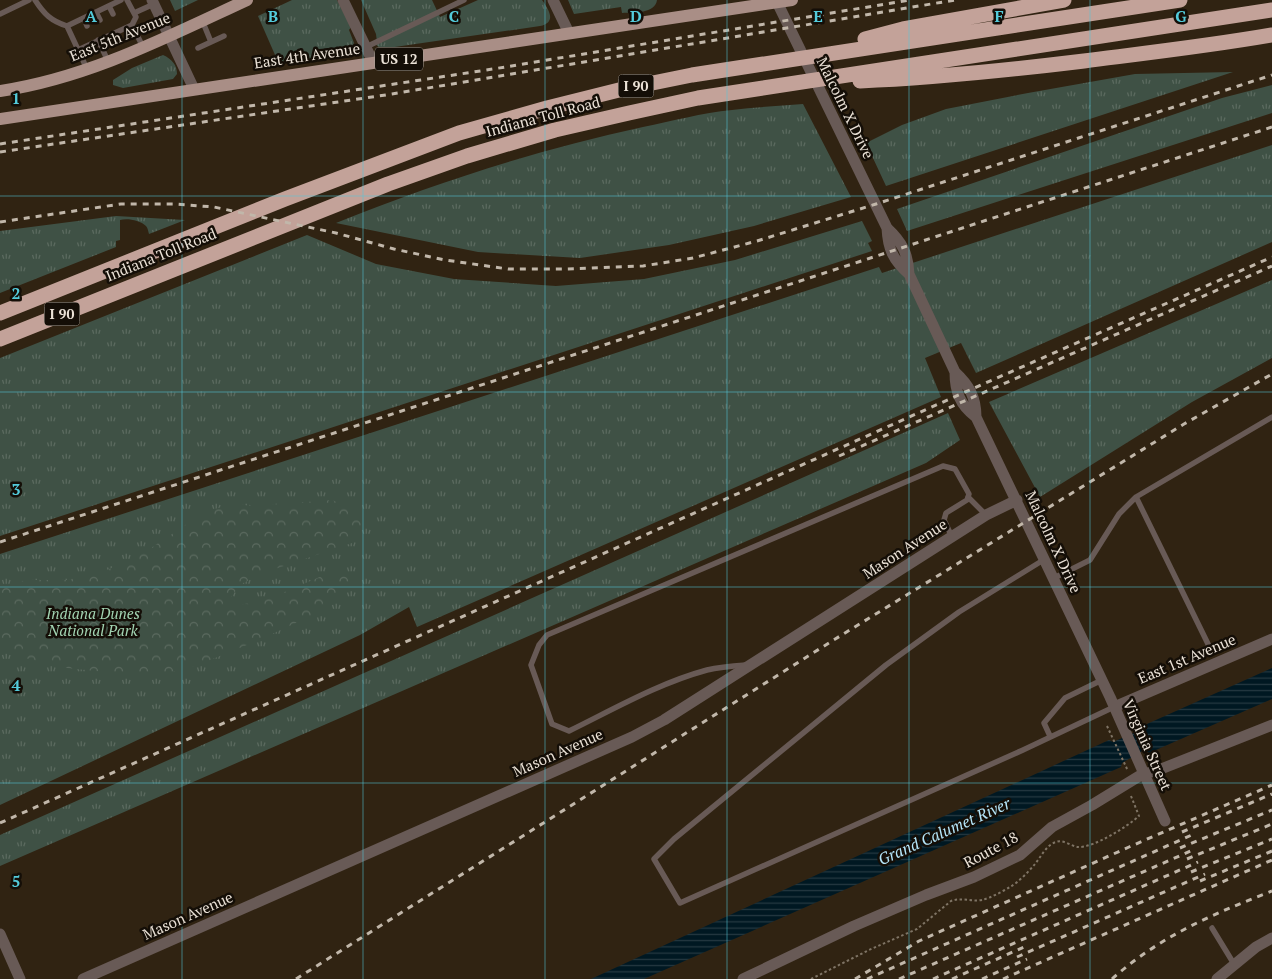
<svg xmlns="http://www.w3.org/2000/svg" width="1272" height="979" viewBox="0 0 1272 979" font-family="'PT Serif',serif">
<style>
.grass{fill:url(#grass-tufts)}
.forest{fill:url(#forest-crowns)}
.water{fill:url(#water-rules)}
.lines{fill:none;stroke-linecap:round;stroke-linejoin:round}
.path{stroke:#7f7465;stroke-width:2;stroke-dasharray:2.5 2.5;stroke-linecap:butt}
.lane{stroke:#685a56;stroke-width:5.5}
.street{stroke:#685a56;stroke-width:11}
.primary{stroke:#a98e86;stroke-width:12}
.highway{stroke:#c3a299;stroke-width:15}
.rail{stroke:#c1b7aa;stroke-width:3;stroke-dasharray:6 6;stroke-linecap:butt}
.grid{fill:none;stroke:#53cbdb;stroke-width:1;stroke-opacity:0.55}
.labels{text-anchor:middle;stroke-width:5;stroke-linejoin:round;paint-order:stroke}
.shield{fill:#140e07;stroke:#aaa298;stroke-width:1}
.shield-label{font-size:14px;font-weight:bold;fill:#eae1d6}
.street-label{font-size:15px;fill:#eae1d6;stroke:#140e07}
.park-label{font-size:15px;font-style:italic;fill:#a2d4b2;stroke:#140e07}
.water-label{font-size:16px;font-style:italic;fill:#b4e5f9;stroke:#140e07}
.grid-label{font-size:16px;text-anchor:middle;font-weight:bold;fill:#53cbdb;stroke:#140e07;stroke-width:5;stroke-linejoin:round;paint-order:stroke}
</style>
<defs>
<pattern id="grass-tufts" width="24" height="20" patternUnits="userSpaceOnUse" patternTransform="scale(1.25)"><rect width="24" height="20" fill="#3f5145"/><path d="M3 7l-1-3M5 7V3M7 7l1-3M15 17l-1-3M17 17v-4M19 17l1-3" fill="none" stroke="#5b6a5f"/></pattern>
<pattern id="forest-crowns" width="20" height="18" patternUnits="userSpaceOnUse" patternTransform="scale(1.25)"><rect width="20" height="18" fill="#3f5145"/><path d="M2 6a3 3 0 1 1 6 0M12 15a3 3 0 1 1 6 0" fill="none" stroke="#5b6a5f"/></pattern>
<pattern id="water-rules" width="6" height="5" patternUnits="userSpaceOnUse" patternTransform="scale(1.25)"><rect width="6" height="5" fill="#001822"/><path d="M0 2.5h6" fill="none" stroke="#253941"/></pattern>
</defs>
<rect width="100%" height="100%" fill="#302312"/>
<path class="grass" d="M 170,0 L 198,0 L 175,11 Z
M 292,0 L 337,0 L 351,27 L 349,30 L 354,43 C 350,50 347,53 340,56 L 279,64 L 258,16 Z
M 361,0 L 432,0 L 440,17 L 478,0 L 542,0 C 549,10 557,22 540,26 L 381,49 L 374,43 L 377,42 L 376,34 Z
M 568,0 L 657,0 C 655,14 634,12 622,13 L 621,7 L 574,14 Z
M 163,55 C 172,59 177,65 177,74 L 173,79 L 123,88 L 113,85 L 113,80 L 132,68 Z
M 1233,72 L 886,186 L 866,143 L 902,125 L 946,109 L 1028,93 L 1135,74 Z
M 1272,85 L 1272,113 L 907,231 L 897,209 L 1222,98 Z
M 803,104 L 851,197 L 754,226 L 669,245 L 580,258 L 478,252 L 336,223 C 435,183 537,150 643,127 C 672,121 702,113 732,110 C 755,107 780,106 803,104 Z
M 1272,145 L 1272,242 L 976,373 L 961,343 L 925,358 L 941,397 L 417,627 L 409,607 L 360,635 L 0,805 L 0,554 L 879,267 L 882,273 Z
M 116,216 L 185,220 L 149,234 C 148,231 148,228 146,226 C 140,220 127,218 120,220 L 120,240 L 116,241 L 116,247 L 0,293 L 0,231 Z
M 862,221 L 872,241 L 868,243 L 872,251 L 0,536 L 0,358 L 307,235 L 376,264 L 454,279 L 556,286 L 644,279 L 735,260 Z
M 1272,280 L 1272,358 L 1192,402 L 1040,497 L 989,402 Z
M 948,413 L 960,440 L 926,463 L 0,866 L 0,835 Z"/>
<path class="forest" d="M 332,500 L 358,511 L 365,525 L 352,543 L 269,571 L 241,584 L 231,597 L 237,606 L 268,599 L 322,576 L 352,573 L 354,587 L 326,609 L 259,640 L 198,665 L 152,677 L 67,668 L 0,652 L 0,587 L 26,580 L 67,580 L 105,571 L 145,552 L 203,513 L 231,504 L 255,506 Z"/>
<path class="water" d="M 1272,668 L 1272,699 L 1149,753 L 1144,750 L 1122,763 L 1121,767 L 644,979 L 591,979 L 1109,740 L 1113,742 L 1136,732 L 1138,728 Z"/>
<g class="lines">
<path class="path" d="M 1107,726 L 1128,771
M 811,979 L 869,950 L 917,929 L 951,901 C 961,897 971,902 982,900 C 990,898 1002,892 1010,887 C 1019,882 1028,872 1035,864 C 1041,857 1046,845 1056,842 C 1063,839 1071,846 1078,847 C 1093,848 1127,827 1139,816 L 1131,796"/>
<path class="lane" d="M 35,0 C 44,14 51,21 67,26
M 127,0 L 136,17 L 132,25
M 109,6 L 113,14
M 96,12 L 100,20
M 134,13 L 154,4
M 0,14 L 29,0
M 84,18 L 87,26
M 202,20 L 211,42
M 98,40 L 108,61
M 366,47 L 464,0
M 198,48 L 224,36
M 78,50 L 132,25 L 143,47
M 87,69 L 67,26 L 121,0
M 968,497 L 986,515
M 1136,497 L 1210,648
M 1045,559 L 959,612 L 886,665 L 674,839 L 654,859 L 680,903 L 1023,750 L 1114,707
M 1054,578 L 1090,560 L 1119,514 L 1136,497 L 1272,417
M 746,665 C 733,666 720,667 707,670 C 659,683 614,709 569,731 L 552,724 L 531,665 L 539,645 L 547,635 L 943,466 L 955,469 L 969,494 L 967,500 L 946,513 L 944,520 L 952,537
M 1050,736 L 1044,723 L 1065,698 L 1102,680
M 1212,928 L 1234,964"/>
<path class="street" d="M 152,0 L 194,89
M 343,0 L 373,62
M 553,0 L 569,33
M 777,2 L 887,228 C 902,242 908,253 909,274 L 955,372 C 969,385 976,397 976,417 L 1110,697 L 1165,821
M 887,228 C 888,249 893,260 909,274
M 955,372 C 955,392 960,405 976,417
M 1114,707 L 1272,639
M 0,934 L 20,979
M 83,979 L 632,737 L 664,720 L 986,515 L 1017,500
M 743,979 L 854,926 L 926,895 L 974,877 L 1020,855 L 1052,827 L 1092,805 L 1141,775 L 1161,769 L 1272,725
M 1217,979 L 1256,947 L 1272,938"/>
<path class="primary" d="M 0,91 C 88,78 167,37 247,0
M 0,119 L 792,0"/>
<path class="highway" d="M 865,39 L 903,29 L 1064,0
M 860,81 C 935,78 1010,70 1084,61 C 1147,53 1209,46 1272,35
M 0,313 L 285,199 L 459,133 L 547,108 L 623,89 L 692,75 L 1180,0
M 0,339 L 388,184 L 467,156 L 555,130 L 629,113 L 698,98 L 1272,10"/>
<path class="rail" d="M 0,144 L 493,69 L 910,0
M 0,152 L 392,94 L 955,0
M 0,222 L 121,204 L 174,204 L 214,207 L 336,233 L 394,249 L 445,260 L 508,269 L 566,269 L 643,266 L 693,258 L 757,241 L 876,204 L 1272,75
M 839,456 L 1272,266
M 0,542 L 1272,127
M 0,823 L 981,385 L 1272,257
M 1182,832 L 1272,794
M 1180,848 L 1272,810
M 1187,859 L 1272,824
M 1191,872 L 1272,839
M 1200,881 L 1272,851
M 1017,957 L 1205,874
M 296,979 L 832,641 L 1184,424 L 1272,374
M 855,979 L 919,941 L 1129,847 L 1272,785
M 867,979 L 1194,834
M 899,979 L 1193,850
M 933,979 L 1198,862
M 952,979 L 1024,947
M 982,979 L 1027,959
M 1003,979 L 1272,860
M 1112,979 C 1160,936 1213,914 1272,891"/>
</g>
<path class="grid" d="M 182,0 L 182,979M 363,0 L 363,979M 545,0 L 545,979M 727,0 L 727,979M 909,0 L 909,979M 1090,0 L 1090,979M 0,196 L 1272,196M 0,392 L 1272,392M 0,587 L 1272,587M 0,783 L 1272,783"/>
<g class="labels">
<g class="shield">
<rect x="375" y="47.5" width="48" height="23" rx="4"/>
<rect x="618.5" y="74.5" width="35" height="23" rx="4"/>
<rect x="44.5" y="302.5" width="35" height="23" rx="4"/>
</g>
<g class="shield-label">
<text x="399" y="64">US 12</text>
<text x="636" y="91">I 90</text>
<text x="62" y="319">I 90</text>
</g>
<g class="street-label">
<text transform="translate(120 37) rotate(-22)" y="5">East 5th Avenue</text>
<text transform="translate(307 56) rotate(-8)" y="5">East 4th Avenue</text>
<text transform="translate(845 108) rotate(64)" y="5">Malcolm X Drive</text>
<text transform="translate(543 117) rotate(-15)" y="5">Indiana Toll Road</text>
<text transform="translate(161 255) rotate(-22)" y="5">Indiana Toll Road</text>
<text transform="translate(1053 542) rotate(65)" y="5">Malcolm X Drive</text>
<text transform="translate(905 549) rotate(-33)" y="5">Mason Avenue</text>
<text transform="translate(1187 659) rotate(-23)" y="5">East 1st Avenue</text>
<text transform="translate(1147 745) rotate(66)" y="5">Virginia Street</text>
<text transform="translate(558 753) rotate(-24)" y="5">Mason Avenue</text>
<text transform="translate(991 850) rotate(-28)" y="5">Route 18</text>
<text transform="translate(188 916) rotate(-24)" y="5">Mason Avenue</text>
</g>
<g class="park-label">
<text x="93" y="619">Indiana Dunes<tspan x="93" dy="17">National Park</tspan></text>
</g>
<g class="water-label">
<text transform="translate(944 831) rotate(-24)" y="6">Grand Calumet River</text>
</g>
</g>
<g class="grid-label">
<text x="91" y="22">A</text>
<text x="273" y="22">B</text>
<text x="454" y="22">C</text>
<text x="636" y="22">D</text>
<text x="818" y="22">E</text>
<text x="999" y="22">F</text>
<text x="1181" y="22">G</text>
<text x="16" y="104">1</text>
<text x="16" y="299">2</text>
<text x="16" y="495">3</text>
<text x="16" y="691">4</text>
<text x="16" y="887">5</text>
</g>
</svg>
